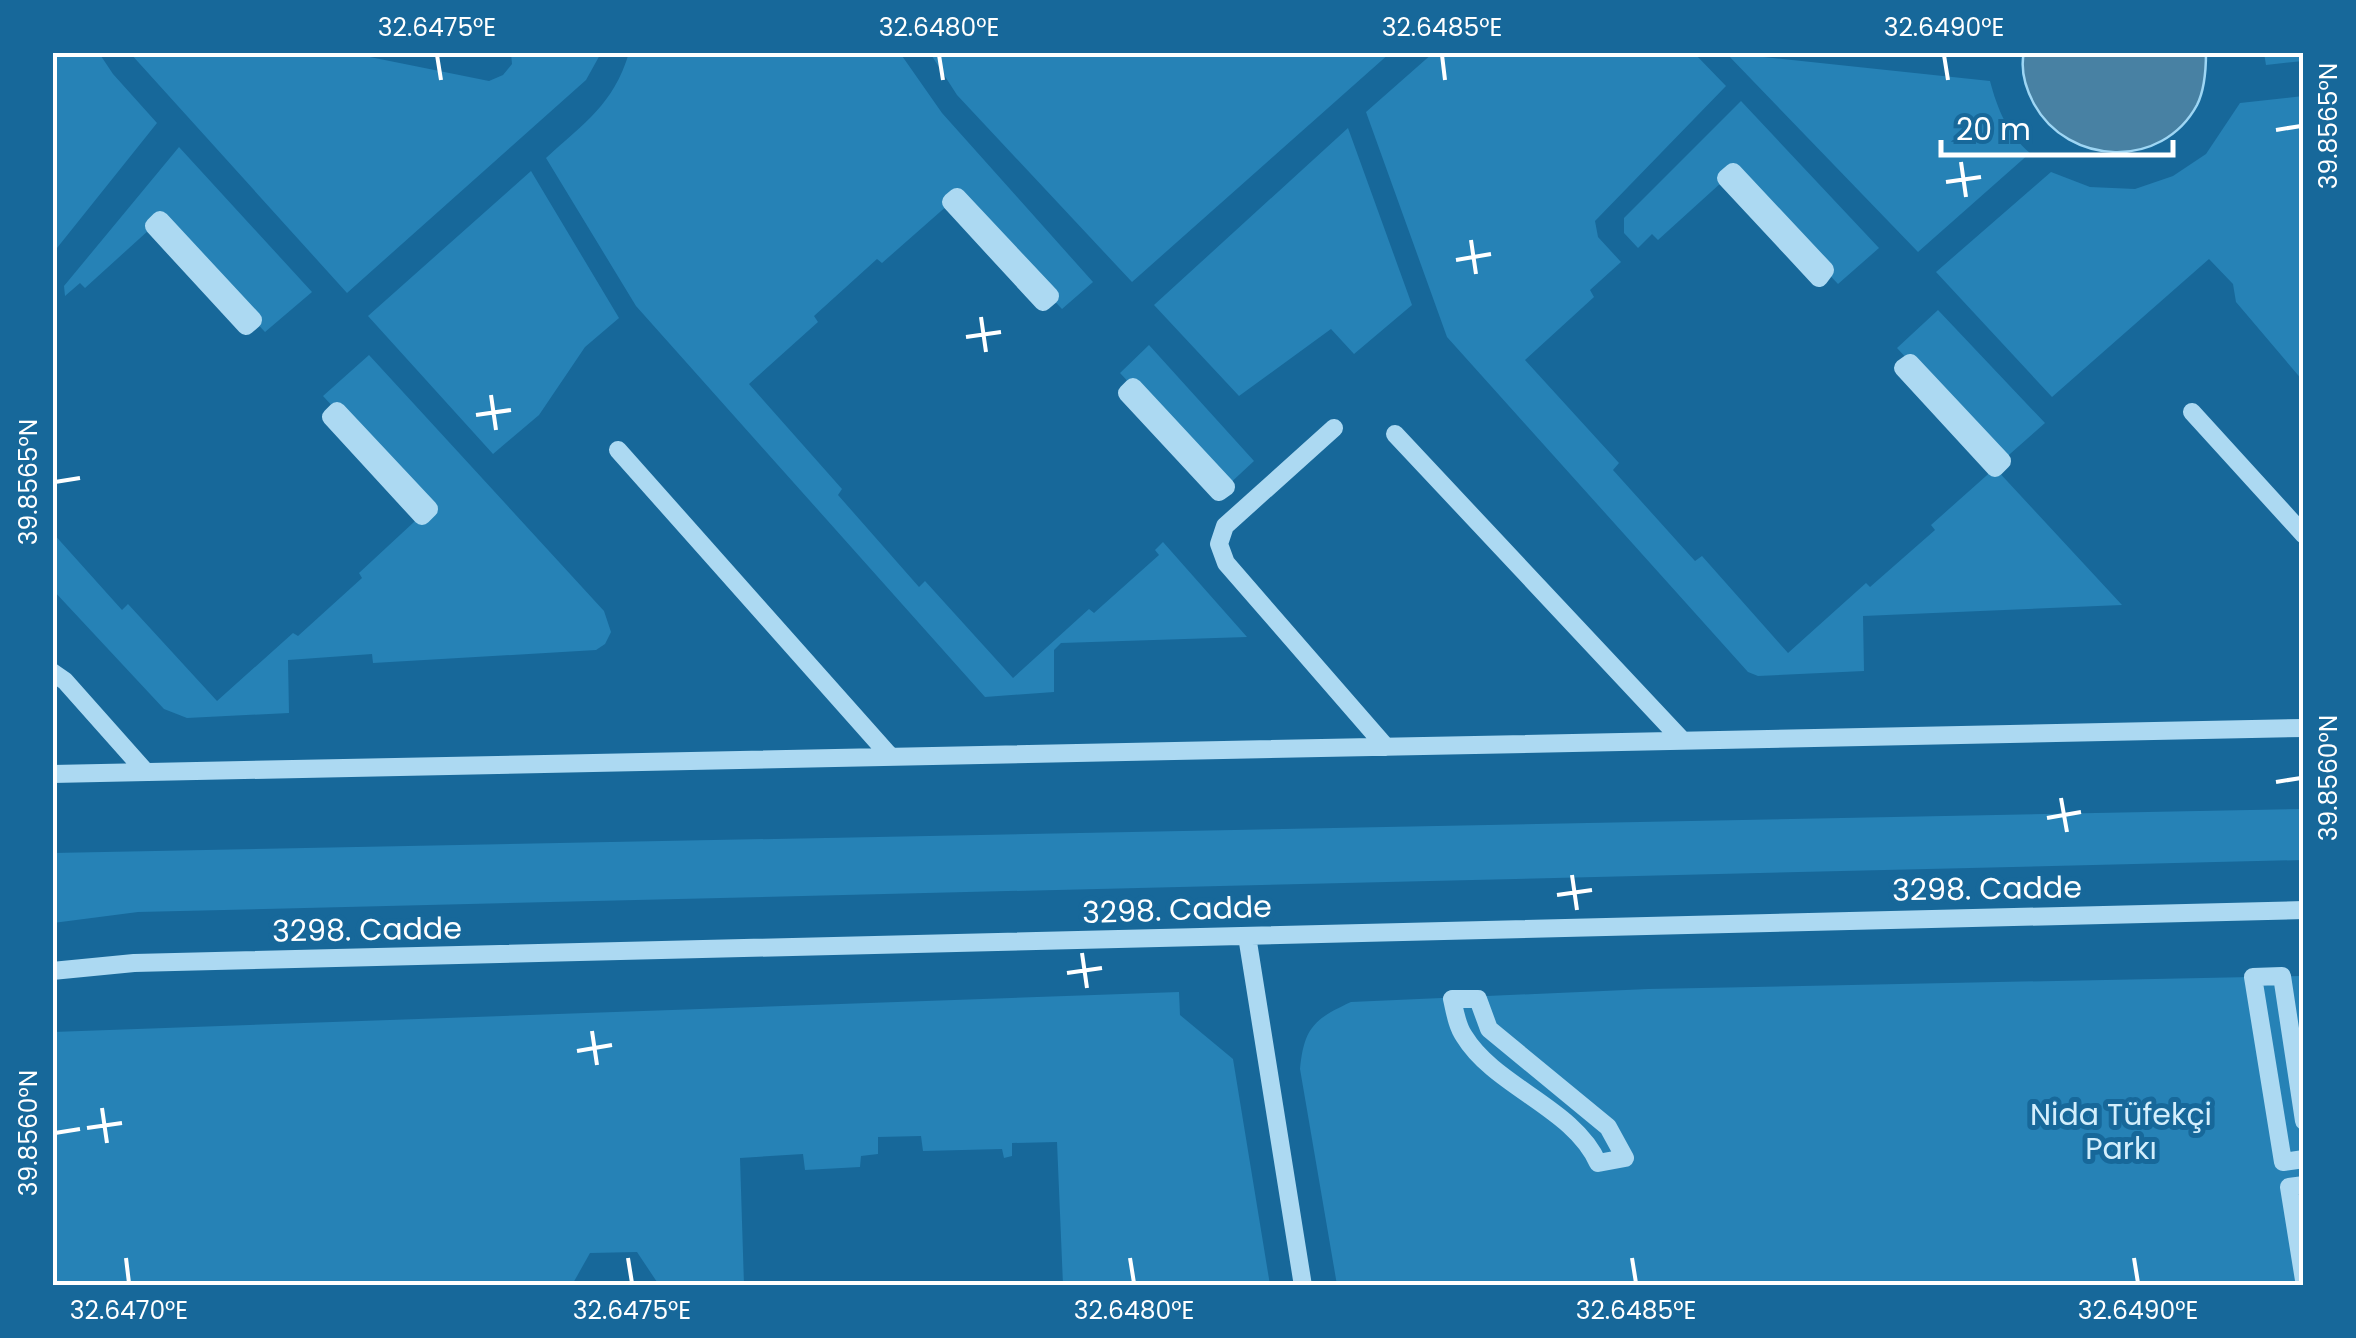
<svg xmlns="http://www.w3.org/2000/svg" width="2356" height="1338" viewBox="0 0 2356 1338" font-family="Poppins,sans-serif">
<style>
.green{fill:#2682b6}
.water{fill:#4881a3;stroke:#9ed6f4;stroke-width:2.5}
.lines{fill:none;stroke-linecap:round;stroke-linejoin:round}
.minor{stroke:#acd9f2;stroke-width:18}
.ticks{fill:none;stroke:#fff;stroke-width:4}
.labels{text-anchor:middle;stroke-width:10;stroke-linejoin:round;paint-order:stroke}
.street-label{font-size:30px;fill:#fff;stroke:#17689a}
.park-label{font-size:30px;fill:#d3eefc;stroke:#17689a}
.neatline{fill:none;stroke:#fff;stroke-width:4}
.ticks-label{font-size:25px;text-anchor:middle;fill:#fff}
</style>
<rect width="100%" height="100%" fill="#17689a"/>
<path class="green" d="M 53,52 L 99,53 L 113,74 L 157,123 L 53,253 Z
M 130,53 L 350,53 L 489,81 L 503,75 L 512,64 L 511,53 L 601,53 L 586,80 L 347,293 Z
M 629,53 L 900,53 L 942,113 L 1093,282 L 1062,309 L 957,197 L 882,263 L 877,259 L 814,316 L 818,322 L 749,384 L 842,489 L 838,495 L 919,587 L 925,581 L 1013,678 L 1089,609 L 1094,613 L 1159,555 L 1155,550 L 1163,542 L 1247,637 L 1061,643 L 1054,650 L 1054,692 L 985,697 L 636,306 L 546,158 C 585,122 613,105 629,53 Z
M 930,53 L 1390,53 L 1132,282 L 957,95 Z
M 1433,53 L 1694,53 L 1726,86 L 1595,221 L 1598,237 L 1621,262 L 1590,290 L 1594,297 L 1525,360 L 1619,463 L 1613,470 L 1695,561 L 1702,556 L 1788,653 L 1866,583 L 1870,587 L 1935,530 L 1931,525 L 1995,468 L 2122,605 L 1863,616 L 1864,671 L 1758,676 L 1748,672 L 1447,337 L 1366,112 Z
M 1726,53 L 1990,81 C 1997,108 2008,135 2030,153 L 1918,252 Z
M 2264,53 L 2303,53 L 2303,61 L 2266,65 Z
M 2303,96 L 2303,381 L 2236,302 L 2233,284 L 2209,259 L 2052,397 L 1936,272 L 2051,172 L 2090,187 L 2135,189 L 2173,176 L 2206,154 L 2240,103 Z
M 1741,101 L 1879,248 L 1838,284 L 1733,172 L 1658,240 L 1652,234 L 1638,248 L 1624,233 L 1624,218 Z
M 1348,128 L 1412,305 L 1354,354 L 1331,329 L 1239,396 L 1154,305 Z
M 179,147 L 312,292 L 265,332 L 160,220 L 85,288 L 80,283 L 65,296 L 64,286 Z
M 531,171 L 619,318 L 585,347 L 539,415 L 493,454 L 368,316 Z
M 1938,310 L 2045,423 L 2002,461 L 1897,348 Z
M 1149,345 L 1254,461 L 1226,487 L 1120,373 Z
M 369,355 L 604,611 L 611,632 L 605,644 L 596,650 L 373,663 L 372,654 L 288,660 L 289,713 L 187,718 L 164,709 L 53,590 L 52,532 L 122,610 L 128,604 L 217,701 L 293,633 L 298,636 L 362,578 L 359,573 L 428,509 L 323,396 Z
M 2303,809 L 2303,860 L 138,912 L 53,923 L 53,853 Z
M 2303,976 L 2303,1285 L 1337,1285 L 1300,1069 C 1304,1028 1314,1019 1351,1002 L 1648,989 Z
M 1179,992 L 1180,1015 L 1233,1059 L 1270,1285 L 1063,1285 L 1057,1142 L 1012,1143 L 1012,1156 L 1004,1158 L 1002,1149 L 923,1151 L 921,1136 L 878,1137 L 878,1154 L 861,1156 L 860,1167 L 805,1170 L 803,1154 L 740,1158 L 744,1285 L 659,1285 L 637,1252 L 590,1253 L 572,1285 L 53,1285 L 53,1032 Z"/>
<path class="water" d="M 2024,52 L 2206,53 C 2206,70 2205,89 2197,105 C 2162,170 2068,166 2034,104 C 2026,89 2020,70 2024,52 Z"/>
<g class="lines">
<path class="minor" d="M 1733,172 L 1825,270 L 1819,278 L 1726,178 Z
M 957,197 L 1050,296 L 1043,302 L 951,202 Z
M 160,220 L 253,320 L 246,326 L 154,226 Z
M 1910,363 L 2002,461 L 1995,468 L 1903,368 Z
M 1133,387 L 1226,487 L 1219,492 L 1127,393 Z
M 337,411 L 429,509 L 422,516 L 331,417 Z
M 2192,412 L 2304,535
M 1334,428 L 1225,526 L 1219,544 L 1226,563 L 1386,747
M 1395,434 L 1682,740
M 618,450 L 890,756
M 52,672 L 65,681 L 145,771
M 52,774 L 2304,728
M 1247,936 L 1303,1286
M 52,971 L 134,963 L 2304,910
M 1452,999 L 1478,999 L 1489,1029 L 1608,1127 L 1625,1158 L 1598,1163 C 1574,1108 1495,1087 1464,1036 C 1457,1026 1455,1012 1452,999 Z
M 2304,1121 L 2282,976 L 2253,977 L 2283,1162 L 2304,1159
M 2304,1185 L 2289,1187 L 2304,1280"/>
</g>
<path class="ticks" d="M 437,55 L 441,80M 939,55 L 943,80M 1442,55 L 1445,80M 1944,55 L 1948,80M 2276,130 L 2301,126M 1961,162 L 1966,197M 1946,182 L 1981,177M 1471,240 L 1476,274M 1456,260 L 1491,254M 981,317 L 986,352M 966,337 L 1001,332M 491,395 L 496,430M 476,415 L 511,410M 55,482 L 80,478M 2276,782 L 2301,778M 2061,798 L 2067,832M 2047,818 L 2081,812M 1572,875 L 1577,910M 1557,895 L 1592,890M 1082,953 L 1087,988M 1067,973 L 1102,968M 592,1031 L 597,1065M 577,1051 L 612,1045M 102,1108 L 107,1143M 87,1128 L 122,1123M 55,1133 L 80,1129M 126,1258 L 129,1283M 628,1258 L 632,1283M 1130,1258 L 1134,1283M 1632,1258 L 1636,1283M 2134,1258 L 2138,1283"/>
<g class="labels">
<g class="street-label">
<text transform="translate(1987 889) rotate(-1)" y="10">3298. Cadde</text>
<text transform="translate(1177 910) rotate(-2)" y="10">3298. Cadde</text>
<text transform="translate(367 930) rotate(-1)" y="10">3298. Cadde</text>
</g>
<g class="park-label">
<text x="2121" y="1125">Nida Tüfekçi<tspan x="2121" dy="34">Parkı</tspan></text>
</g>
</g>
<rect width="2356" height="1338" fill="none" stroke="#17689a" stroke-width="110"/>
<path d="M1941 140v15h232v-15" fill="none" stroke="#ffffff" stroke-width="5"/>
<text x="1956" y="140" font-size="30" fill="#ffffff" stroke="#17689a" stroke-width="8" paint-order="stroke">20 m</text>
<rect x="55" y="55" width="2246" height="1228" class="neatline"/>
<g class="ticks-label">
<text x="437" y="36">32.6475°E</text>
<text x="939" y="36">32.6480°E</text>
<text x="1442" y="36">32.6485°E</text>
<text x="1944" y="36">32.6490°E</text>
<text transform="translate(2328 126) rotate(-90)" y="9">39.8565°N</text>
<text transform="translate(28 482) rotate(-90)" y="9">39.8565°N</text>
<text transform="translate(2328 778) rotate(-90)" y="9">39.8560°N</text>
<text transform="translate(28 1133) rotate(-90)" y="9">39.8560°N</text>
<text x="129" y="1319">32.6470°E</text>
<text x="632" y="1319">32.6475°E</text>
<text x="1134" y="1319">32.6480°E</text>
<text x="1636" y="1319">32.6485°E</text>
<text x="2138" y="1319">32.6490°E</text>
</g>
</svg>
